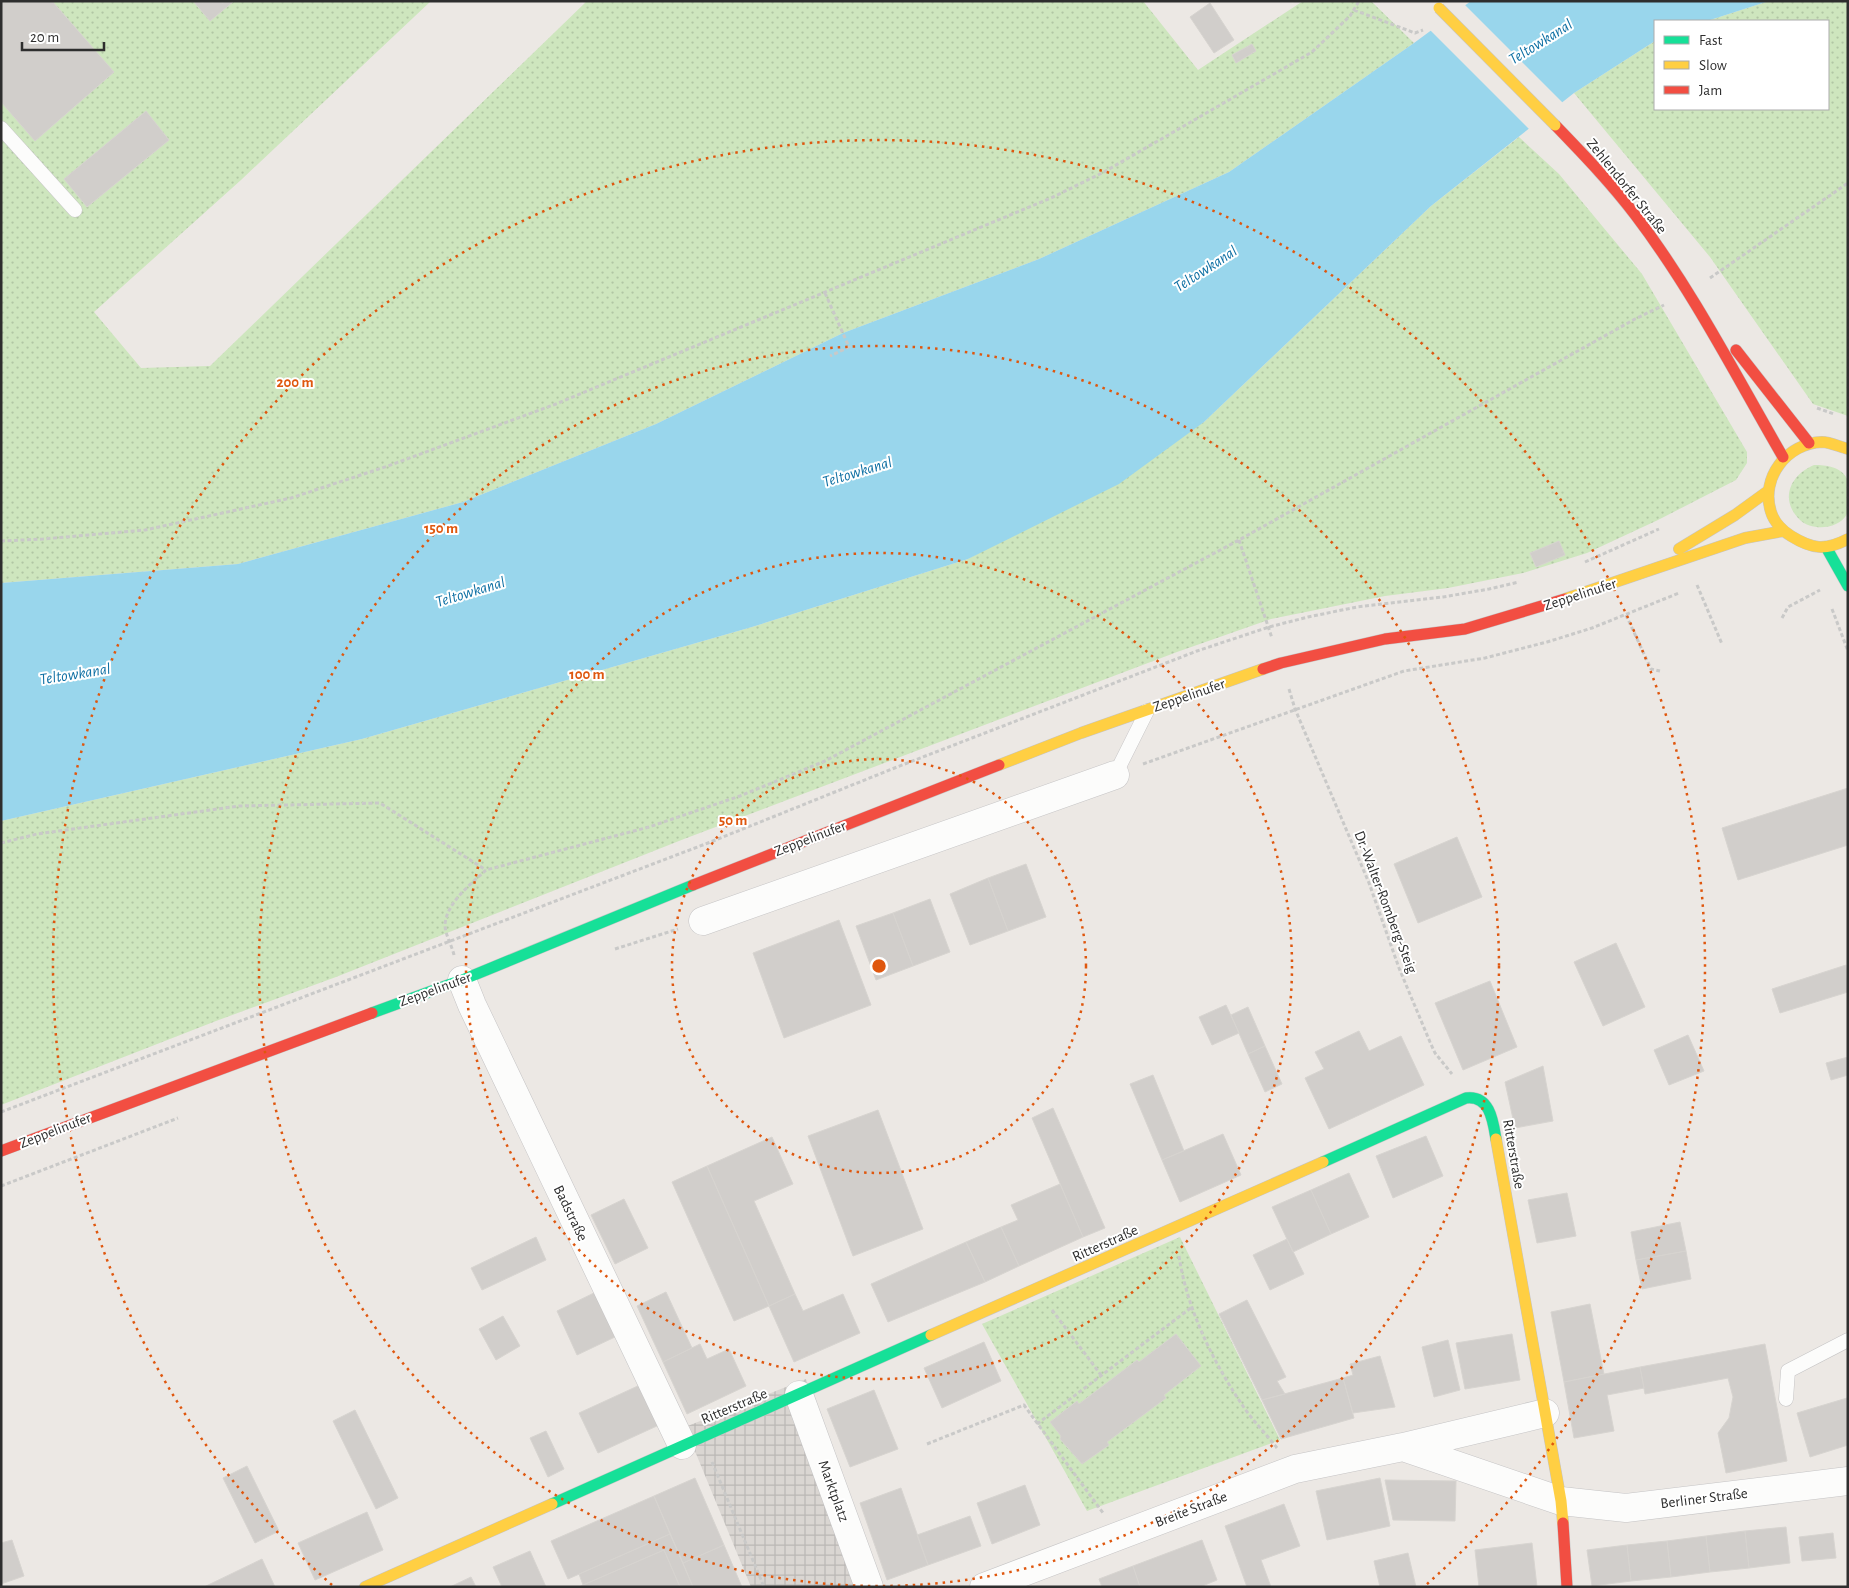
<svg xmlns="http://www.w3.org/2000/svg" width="1849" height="1588" viewBox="0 0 1849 1588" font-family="'Alegreya Sans',sans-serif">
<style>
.grass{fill:url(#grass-dots)}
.plaza{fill:url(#plaza-grid)}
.water{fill:#99d6ec}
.pier{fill:#ece8e4}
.building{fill:#d1cecb;stroke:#d7d4d0}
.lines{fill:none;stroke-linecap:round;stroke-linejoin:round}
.lane-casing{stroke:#c5c4c5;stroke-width:15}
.street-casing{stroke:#c5c4c5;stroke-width:29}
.fast-casing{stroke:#c5c4c5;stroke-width:12}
.slow-casing{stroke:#c5c4c5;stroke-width:12}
.jam-casing{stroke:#c5c4c5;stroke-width:12}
.path{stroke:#c9c9c8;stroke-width:3;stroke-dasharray:4 2.5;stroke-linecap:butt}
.lane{stroke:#fcfcfb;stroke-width:14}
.street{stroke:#fcfcfb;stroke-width:28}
.fast{stroke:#16e098;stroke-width:11}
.slow{stroke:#ffcf43;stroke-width:11}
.jam{stroke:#f24e42;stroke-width:11}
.slow-bridge-casing{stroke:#c5c4c5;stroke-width:12;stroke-linecap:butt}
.slow-bridge{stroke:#ffcf43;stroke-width:11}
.ring{fill:none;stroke:#df570e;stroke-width:2.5;stroke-dasharray:2.5 5}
.labels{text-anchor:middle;stroke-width:4;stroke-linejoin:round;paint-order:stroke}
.street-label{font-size:15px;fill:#2e2e2e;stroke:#fff}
.water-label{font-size:16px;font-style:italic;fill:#0d6fa3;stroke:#fff}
.centre{fill:#df570e;stroke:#fff;stroke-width:2.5}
.ring-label{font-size:15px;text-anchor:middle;font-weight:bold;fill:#df570e;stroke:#fff;stroke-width:4;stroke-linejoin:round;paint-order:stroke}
</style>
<defs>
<pattern id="grass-dots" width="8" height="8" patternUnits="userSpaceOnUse" patternTransform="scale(1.25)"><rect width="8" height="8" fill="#cee6be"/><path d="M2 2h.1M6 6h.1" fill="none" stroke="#b1c6a4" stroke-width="1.8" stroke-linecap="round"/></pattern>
<pattern id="plaza-grid" width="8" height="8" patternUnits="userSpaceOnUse" patternTransform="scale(1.25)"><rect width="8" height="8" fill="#dad6d2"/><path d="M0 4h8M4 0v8" fill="none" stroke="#bbb8b5"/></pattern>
</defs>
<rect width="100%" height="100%" fill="#ece8e4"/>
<path class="grass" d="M 1,1 L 431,1 L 241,180 L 94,312 L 141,368 L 210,366 L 587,1 L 1143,1 L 1198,70 L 1303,1 L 1371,1 L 1414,43 L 1229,172 L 1039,259 L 843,333 L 656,424 L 463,502 L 238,564 L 1,583 Z
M 1769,1 L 1848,1 L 1848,416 L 1813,404 L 1710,257 L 1574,93 L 1655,41 L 1655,109 L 1828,109 L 1828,21 L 1707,21 Z
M 1519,137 L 1559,174 L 1642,274 L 1747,452 L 1747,463 L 1736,480 L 1658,520 L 1587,553 L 1523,573 L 1448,588 L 1385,596 L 1271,619 L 1177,652 L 684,839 L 336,977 L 216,1021 L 1,1105 L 1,821 L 362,739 L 752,627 L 968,559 L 1204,422 L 1431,206 Z
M 1814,465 C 1826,465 1842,467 1847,479 C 1849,484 1848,493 1848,498 C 1848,503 1849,510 1847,514 C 1838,530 1812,531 1800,520 C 1779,500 1790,475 1814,465 Z
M 1180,1237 L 1280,1440 L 1087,1511 L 982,1324 Z"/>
<path class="plaza" d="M 806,1379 L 880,1587 L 751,1587 L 685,1427 Z"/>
<path class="water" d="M 1471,1 L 1769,1 L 1707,21 L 1655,21 L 1655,41 L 1574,93 L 1431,206 L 1204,422 L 1119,484 L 968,559 L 752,627 L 362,739 L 1,821 L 1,583 L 238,564 L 463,502 L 656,424 L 843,333 L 1039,259 L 1229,172 L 1414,43 Z"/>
<path class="pier" d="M 1464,4 L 1564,104 L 1531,131 L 1429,29 Z"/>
<path class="building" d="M 1,1 L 52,1 L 114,72 L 35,141 L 1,102 Z
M 193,1 L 234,1 L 210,21 Z
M 1210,3 L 1234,40 L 1214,53 L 1190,17 Z
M 1252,44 L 1256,51 L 1236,63 L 1232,55 Z
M 146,111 L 169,140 L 87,207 L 64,179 Z
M 1559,541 L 1565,555 L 1536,567 L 1530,553 Z
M 1848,788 L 1848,845 L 1738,880 L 1722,828 Z
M 1457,837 L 1482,897 L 1418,923 L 1394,864 Z
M 1026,864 L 1046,917 L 1008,931 L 988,878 Z
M 988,878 L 1008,931 L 970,945 L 950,894 Z
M 930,899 L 950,952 L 913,966 L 893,913 Z
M 893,913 L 913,966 L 876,980 L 856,926 Z
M 839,920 L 871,1005 L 784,1038 L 753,953 Z
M 1616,943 L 1645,1007 L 1603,1026 L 1574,962 Z
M 1846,965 L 1848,992 L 1780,1013 L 1772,989 Z
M 1490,981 L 1517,1047 L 1463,1070 L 1435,1003 Z
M 1226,1005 L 1239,1033 L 1212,1045 L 1199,1017 Z
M 1248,1007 L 1265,1046 L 1248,1054 L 1231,1015 Z
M 1359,1031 L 1369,1051 L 1401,1036 L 1424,1085 L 1329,1129 L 1305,1078 L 1324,1069 L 1315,1052 Z
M 1688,1035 L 1704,1071 L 1669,1085 L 1654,1050 Z
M 1265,1046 L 1282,1084 L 1265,1092 L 1248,1054 Z
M 1848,1057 L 1848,1075 L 1831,1080 L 1826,1063 Z
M 1543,1066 L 1553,1121 L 1515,1128 L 1505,1082 Z
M 1153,1075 L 1184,1151 L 1162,1160 L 1130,1084 Z
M 1053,1108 L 1105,1228 L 1083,1237 L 1032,1118 Z
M 878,1110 L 923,1229 L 853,1256 L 808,1136 Z
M 1223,1134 L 1241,1175 L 1180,1202 L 1162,1160 Z
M 1426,1136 L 1443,1176 L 1393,1198 L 1376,1156 Z
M 772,1137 L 793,1184 L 754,1201 L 795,1294 L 769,1306 L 707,1166 Z
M 707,1166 L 769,1306 L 734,1321 L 672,1182 Z
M 1349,1173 L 1369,1217 L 1331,1234 L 1311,1190 Z
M 1060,1184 L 1083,1237 L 1019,1266 L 1001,1227 L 1018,1220 L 1011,1205 Z
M 1311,1190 L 1331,1234 L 1293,1252 L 1272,1207 Z
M 1567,1193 L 1576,1236 L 1537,1243 L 1528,1200 Z
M 624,1199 L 648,1248 L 615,1264 L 591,1215 Z
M 1680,1222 L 1686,1251 L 1636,1260 L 1631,1232 Z
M 1001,1227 L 1019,1266 L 985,1282 L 966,1242 Z
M 536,1237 L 546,1260 L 482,1290 L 471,1268 Z
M 1287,1239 L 1304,1274 L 1270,1290 L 1253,1255 Z
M 966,1242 L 985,1282 L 888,1322 L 871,1284 Z
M 1686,1251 L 1691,1279 L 1642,1289 L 1636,1260 Z
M 596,1292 L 617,1336 L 577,1355 L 557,1311 Z
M 666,1292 L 692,1348 L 663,1362 L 637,1306 Z
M 795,1294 L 803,1311 L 843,1294 L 860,1333 L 794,1362 L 769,1306 Z
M 1247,1300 L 1286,1377 L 1277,1381 L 1285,1394 L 1262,1400 L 1219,1314 Z
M 1590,1304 L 1604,1374 L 1564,1382 L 1551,1312 Z
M 503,1316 L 520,1346 L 496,1360 L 479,1329 Z
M 1176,1334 L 1201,1366 L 1164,1395 L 1166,1398 L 1107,1442 L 1109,1445 L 1082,1464 L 1060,1439 L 1061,1436 L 1050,1422 L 1077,1401 L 1079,1404 L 1137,1360 L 1139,1362 Z
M 1512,1334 L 1520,1380 L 1465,1389 L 1456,1343 Z
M 1448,1340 L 1460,1390 L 1434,1397 L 1422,1347 Z
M 984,1342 L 1001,1381 L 942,1408 L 924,1368 Z
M 700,1344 L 707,1359 L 729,1349 L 746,1386 L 687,1414 L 663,1362 Z
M 1765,1344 L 1787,1461 L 1726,1473 L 1718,1433 L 1729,1418 L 1733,1397 L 1728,1378 L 1645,1394 L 1640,1367 Z
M 1380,1356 L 1395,1407 L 1353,1413 L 1343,1378 L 1353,1375 L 1350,1364 Z
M 1640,1367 L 1644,1388 L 1607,1395 L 1614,1431 L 1574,1438 L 1564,1382 Z
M 1343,1378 L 1354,1418 L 1281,1439 L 1262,1400 Z
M 640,1385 L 659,1425 L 598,1453 L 579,1413 Z
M 874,1390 L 898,1449 L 850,1467 L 827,1409 Z
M 1847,1398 L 1848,1445 L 1810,1457 L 1797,1413 Z
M 355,1410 L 398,1498 L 376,1509 L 333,1421 Z
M 546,1431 L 564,1469 L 548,1477 L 530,1438 Z
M 247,1466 L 279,1531 L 255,1543 L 223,1478 Z
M 695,1478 L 724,1545 L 683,1563 L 654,1496 Z
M 1380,1478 L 1390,1526 L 1327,1540 L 1316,1491 Z
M 1385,1480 L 1456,1481 L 1455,1521 L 1393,1520 Z
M 1025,1485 L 1040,1525 L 992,1544 L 977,1503 Z
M 901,1488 L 928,1565 L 887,1580 L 860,1503 Z
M 654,1496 L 670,1534 L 568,1579 L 551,1541 Z
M 1284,1504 L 1300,1546 L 1261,1560 L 1271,1587 L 1247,1587 L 1225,1526 Z
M 367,1512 L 383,1550 L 315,1580 L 298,1543 Z
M 970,1516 L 981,1546 L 928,1565 L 917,1535 Z
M 1786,1527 L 1790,1563 L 1749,1568 L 1745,1531 Z
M 1745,1531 L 1749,1568 L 1710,1572 L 1706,1536 Z
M 1833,1533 L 1836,1558 L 1802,1561 L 1799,1537 Z
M 670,1534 L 693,1587 L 680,1587 L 664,1550 L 583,1585 L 579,1574 Z
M 1706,1536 L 1710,1572 L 1671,1577 L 1667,1541 Z
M 12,1540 L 24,1576 L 1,1584 L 1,1543 Z
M 1202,1540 L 1217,1580 L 1200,1587 L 1140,1587 L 1133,1566 Z
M 1667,1541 L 1671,1577 L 1631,1581 L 1627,1545 Z
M 1532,1543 L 1537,1587 L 1479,1587 L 1475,1550 Z
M 724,1545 L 742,1587 L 693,1587 L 683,1563 Z
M 1627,1545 L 1631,1581 L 1592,1586 L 1587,1550 Z
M 664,1550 L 680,1587 L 579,1587 L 583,1585 Z
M 530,1551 L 546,1587 L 502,1587 L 493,1567 Z
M 1408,1553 L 1416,1587 L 1380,1587 L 1374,1561 Z
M 262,1559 L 275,1587 L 204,1587 Z
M 1133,1566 L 1140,1587 L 1102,1587 L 1099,1579 Z
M 471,1577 L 476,1587 L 450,1587 Z"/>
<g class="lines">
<g class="lane-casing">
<path id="lane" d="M 1,128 L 75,210
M 1115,775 L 1147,711
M 1786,1399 L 1788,1371 L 1848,1340"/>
</g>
<g class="street-casing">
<path id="street" d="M 703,921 L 1115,775
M 462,980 L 472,1005 L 682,1445
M 799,1395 L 869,1587
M 1403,1447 L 1561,1501 L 1626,1508 L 1848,1481
M 984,1587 L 1295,1469 L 1403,1447 L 1545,1413"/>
</g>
<g class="fast-casing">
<path id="fast" d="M 1826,547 L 1848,586
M 372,1013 L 462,980 L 693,885
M 1323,1162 L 1466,1098 C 1490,1095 1493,1121 1496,1139
M 552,1504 L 931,1335"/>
</g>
<g class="slow-casing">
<path id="slow" d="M 1848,449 C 1840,447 1830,442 1822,442 C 1787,443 1760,478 1771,512 C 1774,522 1783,531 1791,536 C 1812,549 1825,551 1848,539
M 1679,549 L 1735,515 L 1768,491
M 1565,599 L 1745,538 L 1783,531
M 999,765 L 1081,733 L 1263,669
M 1496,1139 L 1561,1501 L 1563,1523
M 931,1335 L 1323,1162
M 365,1587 L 552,1504"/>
</g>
<g class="jam-casing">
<path id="jam" d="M 1555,125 C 1583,154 1612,184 1636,216 C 1693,291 1736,376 1783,457
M 1736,350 L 1809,443
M 1263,669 L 1281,663 L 1385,639 L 1465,629 L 1565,599
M 693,885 L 999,765
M 1,1151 L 372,1013
M 1563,1523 L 1567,1587"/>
</g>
<path class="path" d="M 1354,10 L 1415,33 L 1423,30
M 1710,278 L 1848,183
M 825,293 L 849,347 L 830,356
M 1817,408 L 1834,414
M 1239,540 L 1272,638
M 1,541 L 43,539 L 145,530 L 291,498 L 388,466 L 556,404 L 1051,198 L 1104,172 L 1312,52 L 1350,16 L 1359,1
M 1585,562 L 1659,529
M 1697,585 L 1722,644
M 1832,609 L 1848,651
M 1626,615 L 1651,669 L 1660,671
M 1782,618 L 1788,607 L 1820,590
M 1289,689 L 1295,709 L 1369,883 L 1399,968 L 1430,1042 L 1435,1053 L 1452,1074
M 1143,764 L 1404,671 L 1485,658 L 1547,642 L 1592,628 L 1679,593
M 1,843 L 37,834 L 239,806 L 380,803 L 486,870
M 615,949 L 678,929
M 454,955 C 452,946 445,934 445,925 C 446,903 471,884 486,870 L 649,827 L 740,796 L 825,761 L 1239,540 L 1635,319 L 1664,305
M 1,1112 L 708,843 L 897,767 L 1197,651 L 1269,627 L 1308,617 L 1357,607 L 1443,597 L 1489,589 L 1519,582
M 1,1186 L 178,1118
M 1179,1256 C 1187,1310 1214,1364 1245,1409 C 1255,1423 1267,1435 1277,1448
M 1052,1310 L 1101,1375
M 1037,1424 L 1192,1307
M 927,1444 L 1024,1405 L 1103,1513
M 712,1462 L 764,1587"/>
<use href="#lane" class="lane"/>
<use href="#street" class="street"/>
<use href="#fast" class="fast"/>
<use href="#slow" class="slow"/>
<use href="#jam" class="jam"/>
<g class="slow-bridge-casing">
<path id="slow-bridge" d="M 1439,8 L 1555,125"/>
</g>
<use href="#slow-bridge" class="slow-bridge"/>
</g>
<g class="ring">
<circle cx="879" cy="966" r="207"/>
<circle cx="879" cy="966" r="413"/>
<circle cx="879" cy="966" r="620"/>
<path d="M332 1585A826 826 0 1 1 1426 1585"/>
</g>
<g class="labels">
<g class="street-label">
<text transform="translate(1627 186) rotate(51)" y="5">Zehlendorfer Straße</text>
<text transform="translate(1580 594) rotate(-18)" y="5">Zeppelinufer</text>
<text transform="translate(1189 695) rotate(-19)" y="5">Zeppelinufer</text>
<text transform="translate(810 838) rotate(-21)" y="5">Zeppelinufer</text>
<text transform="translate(1386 902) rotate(69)" y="5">Dr.-Walter-Romberg-Steig</text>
<text transform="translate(435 989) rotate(-20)" y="5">Zeppelinufer</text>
<text transform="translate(55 1130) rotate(-21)" y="5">Zeppelinufer</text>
<text transform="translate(1514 1154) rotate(80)" y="5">Ritterstraße</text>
<text transform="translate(571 1213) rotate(64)" y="5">Badstraße</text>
<text transform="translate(1105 1243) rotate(-24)" y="5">Ritterstraße</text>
<text transform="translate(734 1406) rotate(-23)" y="5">Ritterstraße</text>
<text transform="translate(834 1491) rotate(70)" y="5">Marktplatz</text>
<text transform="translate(1704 1498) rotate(-7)" y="5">Berliner Straße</text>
<text transform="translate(1191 1509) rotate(-21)" y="5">Breite Straße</text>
</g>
<g class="water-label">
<text transform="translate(1540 41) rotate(-32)" y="6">Teltowkanal</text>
<text transform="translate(1205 268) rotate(-33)" y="6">Teltowkanal</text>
<text transform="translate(857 471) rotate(-17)" y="6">Teltowkanal</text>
<text transform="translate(470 591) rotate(-17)" y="6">Teltowkanal</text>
<text transform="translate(75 673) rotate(-9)" y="6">Teltowkanal</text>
</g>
</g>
<circle cx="879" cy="966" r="8" class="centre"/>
<g class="ring-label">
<text x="295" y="387">200 m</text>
<text x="441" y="533">150 m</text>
<text x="587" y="679">100 m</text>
<text x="733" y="825">50 m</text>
</g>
<rect width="1849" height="1588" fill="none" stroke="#2e2e2e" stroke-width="5"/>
<rect x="1654" y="20" width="175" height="90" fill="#ffffff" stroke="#ababab"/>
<rect x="1664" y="36" width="25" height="8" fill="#16e098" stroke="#ababab"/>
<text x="1699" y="45" font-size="15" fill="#2e2e2e">Fast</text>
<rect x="1664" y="61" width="25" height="8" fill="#ffcf43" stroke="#ababab"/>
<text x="1699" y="70" font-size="15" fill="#2e2e2e">Slow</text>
<rect x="1664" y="86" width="25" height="8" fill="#f24e42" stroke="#ababab"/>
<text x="1699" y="95" font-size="15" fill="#2e2e2e">Jam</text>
<path d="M22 42v8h82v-8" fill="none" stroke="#2e2e2e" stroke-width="2.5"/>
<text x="30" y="42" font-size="15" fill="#2e2e2e" stroke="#ffffff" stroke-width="4" paint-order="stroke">20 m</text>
</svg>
